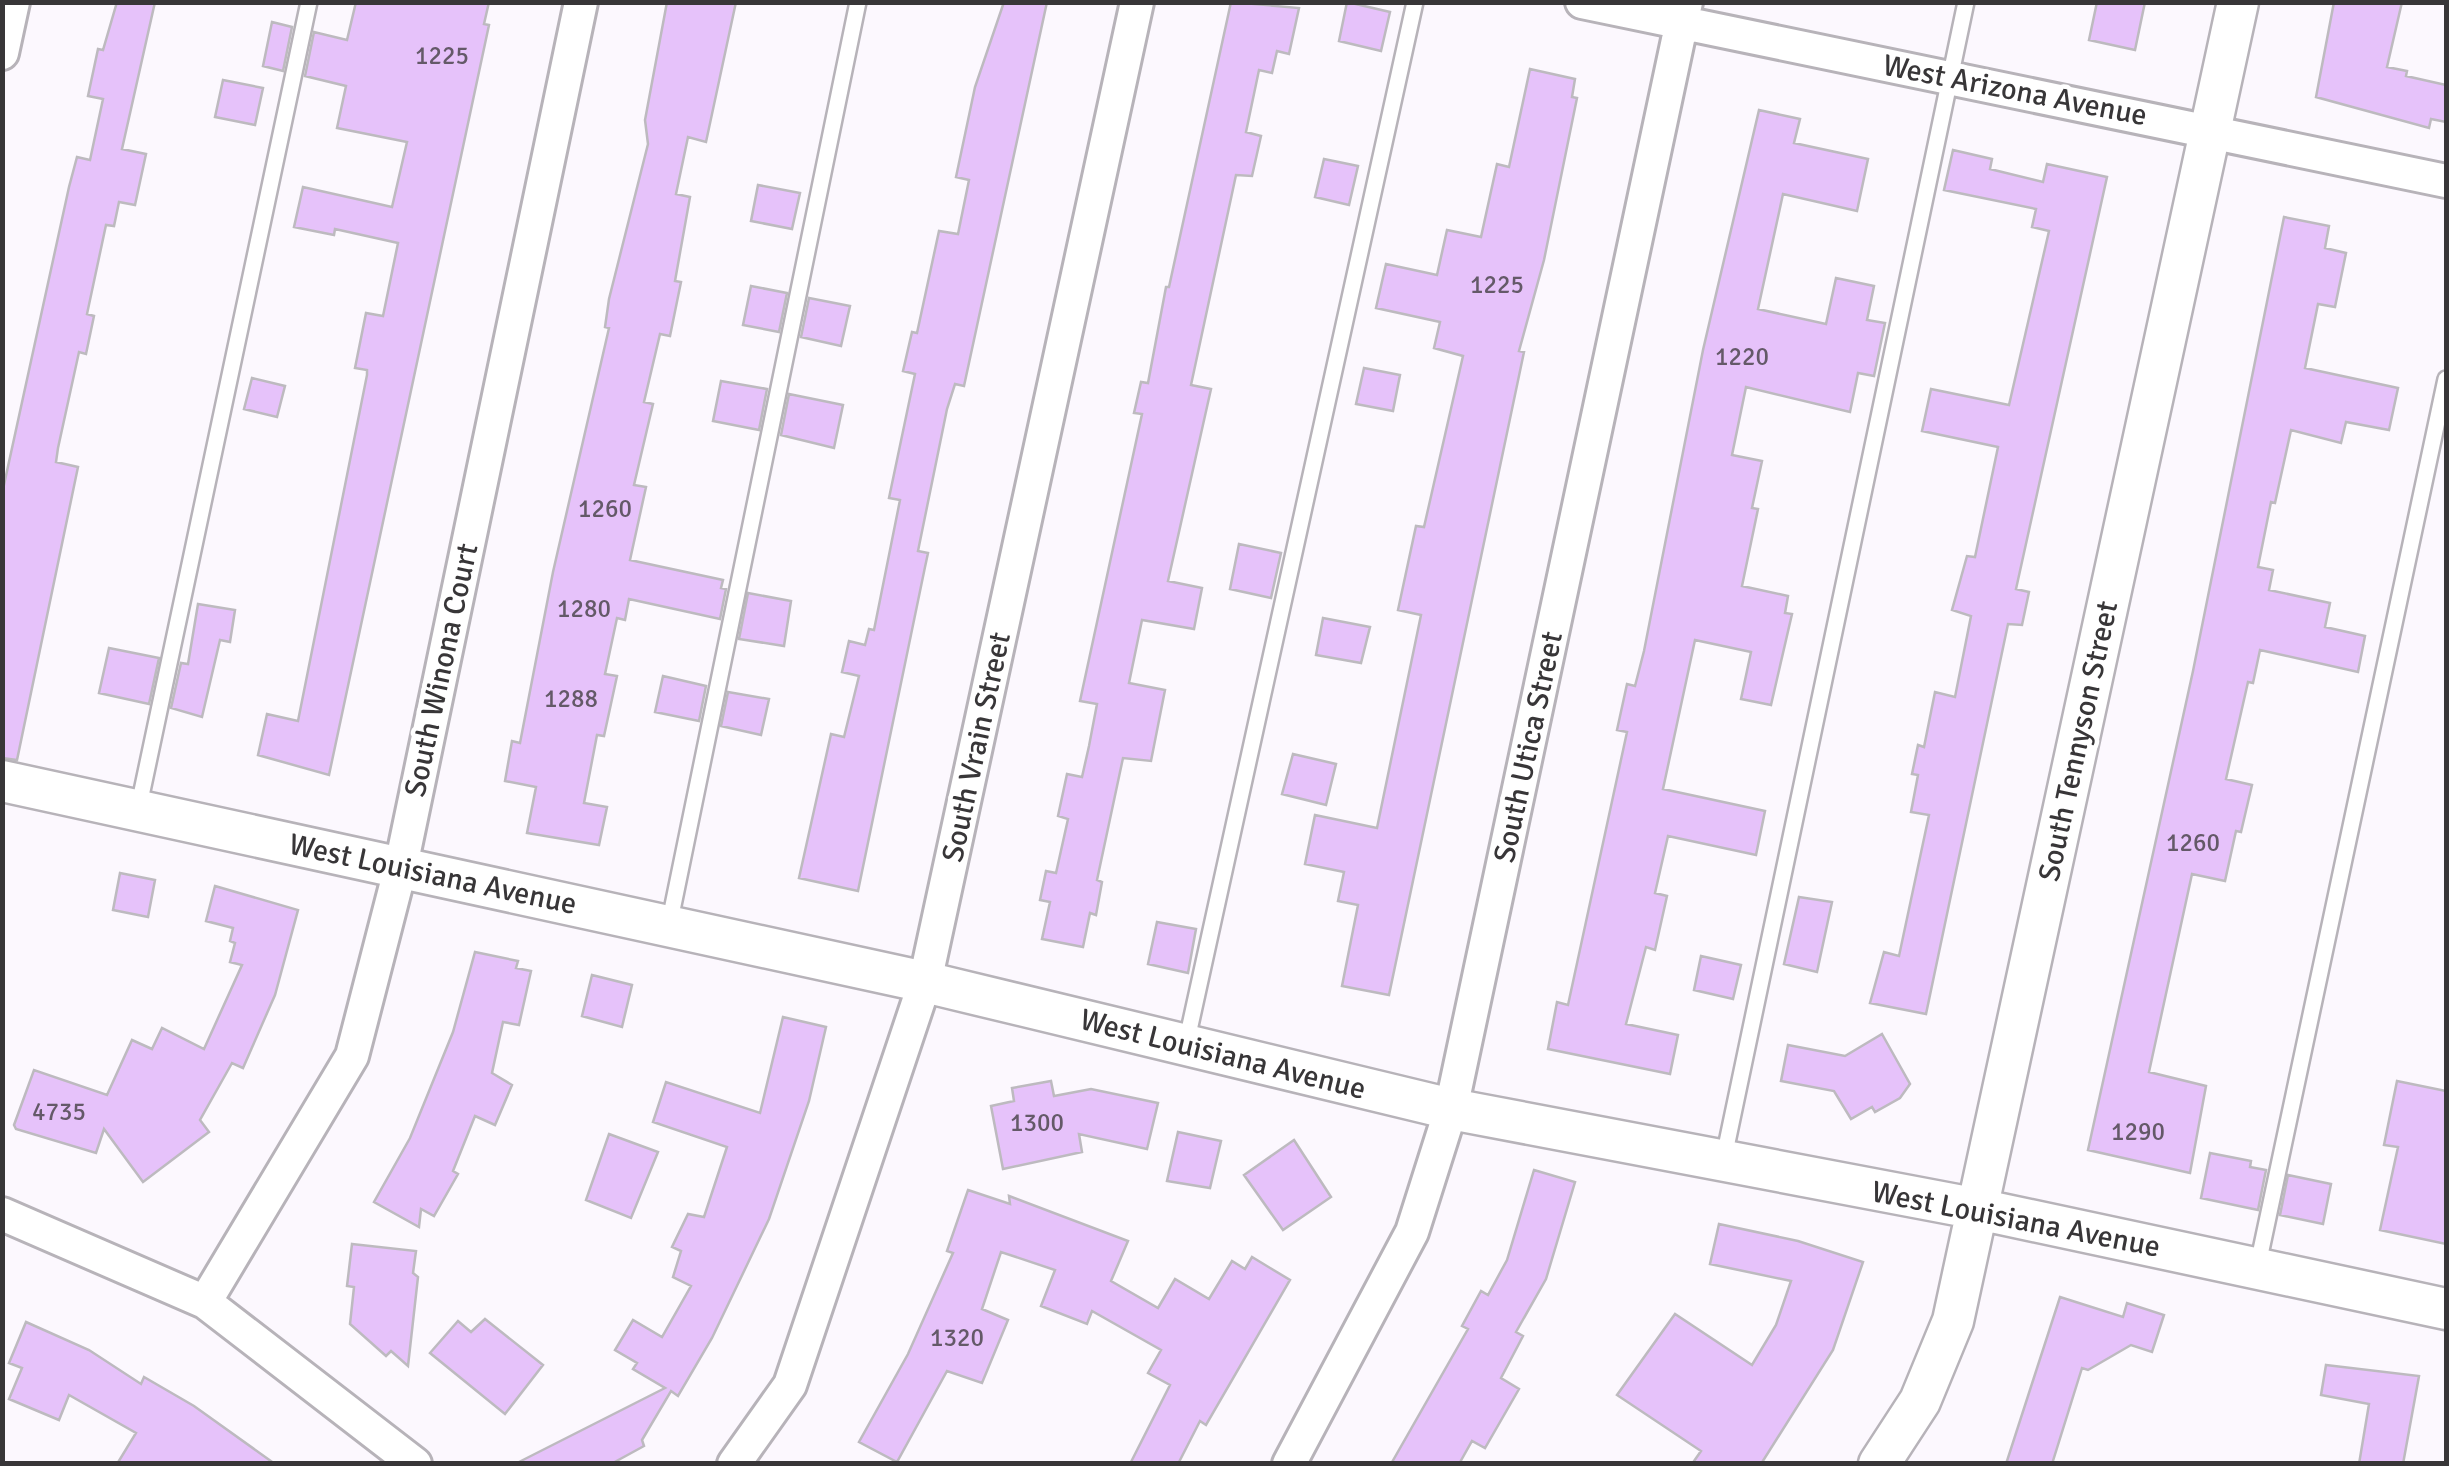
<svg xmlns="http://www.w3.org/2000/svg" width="2449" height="1466" viewBox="0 0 2449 1466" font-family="Signika,sans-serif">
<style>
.building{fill:#e6c2fa;stroke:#bdbabf;stroke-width:2.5}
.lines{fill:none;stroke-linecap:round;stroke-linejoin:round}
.service-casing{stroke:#b7b3b9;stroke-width:20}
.minor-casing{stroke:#b7b3b9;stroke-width:38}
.tertiary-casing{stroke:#b7b3b9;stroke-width:45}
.service{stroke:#fff;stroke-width:15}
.minor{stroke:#fff;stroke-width:32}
.tertiary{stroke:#fff;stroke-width:40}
.labels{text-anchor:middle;stroke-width:9;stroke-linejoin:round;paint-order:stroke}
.number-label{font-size:25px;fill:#645968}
.street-label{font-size:30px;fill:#383638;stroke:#fff}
</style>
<rect width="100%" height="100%" fill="#fcf8fe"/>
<path class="building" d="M 117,2 L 155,2 L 122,149 L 146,154 L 135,205 L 119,202 L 114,226 L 106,225 L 87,314 L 94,316 L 86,354 L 79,352 L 58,448 L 56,462 L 78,467 L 17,760 L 2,758 L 2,494 L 69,187 L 77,157 L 90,160 L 103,99 L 88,96 L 98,49 L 103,50 Z
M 356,2 L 489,2 L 484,24 L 489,25 L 329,775 L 258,755 L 267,714 L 298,721 L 367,375 L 367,370 L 355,368 L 366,313 L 383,316 L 398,243 L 335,229 L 334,235 L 294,227 L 303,187 L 392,207 L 407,142 L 337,128 L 346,86 L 305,76 L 314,32 L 347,40 Z
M 667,2 L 736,2 L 706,142 L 688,137 L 676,194 L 690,197 L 675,281 L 681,282 L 670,336 L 660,334 L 644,402 L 653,404 L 634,485 L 646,487 L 630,560 L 723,580 L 721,588 L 726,589 L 720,619 L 629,599 L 625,620 L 617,618 L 605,674 L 617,676 L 604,736 L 597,735 L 584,803 L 607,807 L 599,845 L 527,833 L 536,787 L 505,781 L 512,741 L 520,743 L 553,572 L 609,328 L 605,327 L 609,299 L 648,144 L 645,120 Z
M 1004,2 L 1047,2 L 964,386 L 955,384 L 947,409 L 918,551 L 928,553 L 925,567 L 858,891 L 799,878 L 831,734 L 844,737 L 859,676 L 842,672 L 849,641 L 865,645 L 869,629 L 874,630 L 900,500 L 889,498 L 915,374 L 903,371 L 912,332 L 917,333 L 939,231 L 958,234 L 969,180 L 956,177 L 975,87 Z
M 1231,2 L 1299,8 L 1289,54 L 1277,51 L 1272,73 L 1259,70 L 1246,132 L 1261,136 L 1252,176 L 1236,175 L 1191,385 L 1211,389 L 1168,581 L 1202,588 L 1194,629 L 1142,620 L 1129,683 L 1165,690 L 1151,761 L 1123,758 L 1097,880 L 1102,882 L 1096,915 L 1090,913 L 1083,947 L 1042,939 L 1050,902 L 1040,900 L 1046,871 L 1056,873 L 1068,819 L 1058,816 L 1067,774 L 1082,777 L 1089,746 L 1097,704 L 1080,701 L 1142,414 L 1134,413 L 1141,382 L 1148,383 L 1166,287 L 1169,287 Z
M 1347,2 L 1390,12 L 1381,51 L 1339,41 Z
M 2097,2 L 2145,2 L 2135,50 L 2089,40 Z
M 2334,2 L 2402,2 L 2387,67 L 2407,71 L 2406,76 L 2446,85 L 2446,122 L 2431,119 L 2429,128 L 2316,97 Z
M 272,22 L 292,27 L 283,71 L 263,66 Z
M 1530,69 L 1575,79 L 1572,97 L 1577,98 L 1544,260 L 1519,351 L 1524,352 L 1389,995 L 1342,986 L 1358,905 L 1338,901 L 1344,872 L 1305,864 L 1315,815 L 1377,828 L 1421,615 L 1398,610 L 1416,526 L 1424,527 L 1463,356 L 1434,348 L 1440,322 L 1376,308 L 1386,264 L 1437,275 L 1447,230 L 1481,237 L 1497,164 L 1509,167 Z
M 223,80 L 263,88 L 255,125 L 215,117 Z
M 1759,110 L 1800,119 L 1794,143 L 1868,159 L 1857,211 L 1783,194 L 1758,309 L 1826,324 L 1836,278 L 1874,286 L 1867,320 L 1885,323 L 1874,376 L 1858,373 L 1850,412 L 1746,387 L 1732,455 L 1762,461 L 1752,508 L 1758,509 L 1742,586 L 1788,596 L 1785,613 L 1792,614 L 1771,705 L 1741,699 L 1751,652 L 1695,640 L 1663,789 L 1765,811 L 1756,855 L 1668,836 L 1655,893 L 1667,896 L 1655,950 L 1646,947 L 1626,1024 L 1678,1035 L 1670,1074 L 1548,1049 L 1557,1002 L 1568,1005 L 1627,732 L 1617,730 L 1627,684 L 1635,686 L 1644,651 L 1703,350 Z
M 1953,150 L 1992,159 L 1990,169 L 2043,182 L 2047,164 L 2107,177 L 2016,589 L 2029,592 L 2022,625 L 2008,624 L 1926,1014 L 1870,1003 L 1884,952 L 1899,956 L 1929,815 L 1911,812 L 1918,775 L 1912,774 L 1918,745 L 1924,747 L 1935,692 L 1955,697 L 1971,616 L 1952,610 L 1967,556 L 1975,557 L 1998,447 L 1922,431 L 1931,389 L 2009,405 L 2049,231 L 2032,227 L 2036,209 L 1944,190 Z
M 1324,159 L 1358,166 L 1349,205 L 1315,197 Z
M 758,185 L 800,193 L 792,229 L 751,221 Z
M 2284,217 L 2329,226 L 2325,248 L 2346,253 L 2335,307 L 2318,304 L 2305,368 L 2398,388 L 2389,430 L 2346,422 L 2341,443 L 2291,430 L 2275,503 L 2271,502 L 2258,567 L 2273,570 L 2269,590 L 2330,603 L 2325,627 L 2365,636 L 2358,672 L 2260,650 L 2253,683 L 2248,682 L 2226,779 L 2252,785 L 2241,832 L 2236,831 L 2225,881 L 2192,874 L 2149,1072 L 2206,1086 L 2190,1173 L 2088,1150 L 2193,671 Z
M 751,286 L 787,293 L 779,332 L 743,325 Z
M 809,298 L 850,306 L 841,346 L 801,337 Z
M 1364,368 L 1400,375 L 1393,411 L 1356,404 Z
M 252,378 L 285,386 L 277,417 L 244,409 Z
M 721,381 L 767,389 L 759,430 L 713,421 Z
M 789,394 L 843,405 L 834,448 L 781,435 Z
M 1239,544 L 1281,553 L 1271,598 L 1230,589 Z
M 748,593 L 791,601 L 784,646 L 739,639 Z
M 198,604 L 235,610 L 230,642 L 220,640 L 202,717 L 171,708 L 181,663 L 188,664 Z
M 1323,618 L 1370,627 L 1361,663 L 1316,655 Z
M 109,648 L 159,658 L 149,704 L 99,693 Z
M 663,676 L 706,686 L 699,721 L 655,712 Z
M 728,692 L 769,699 L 761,735 L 721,726 Z
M 1293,754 L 1336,764 L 1326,805 L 1282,794 Z
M 120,873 L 155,880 L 148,917 L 113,910 Z
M 215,886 L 298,910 L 275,995 L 243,1068 L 232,1063 L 200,1120 L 209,1132 L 143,1182 L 104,1129 L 96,1153 L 16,1129 L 14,1125 L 34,1070 L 107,1095 L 132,1040 L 152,1049 L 162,1028 L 204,1049 L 242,965 L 230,962 L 235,943 L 230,941 L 233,928 L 206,921 Z
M 1799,897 L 1832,902 L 1817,972 L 1784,964 Z
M 1157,922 L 1196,929 L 1188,973 L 1148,964 Z
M 475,952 L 518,961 L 516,968 L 531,971 L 519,1025 L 503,1022 L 492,1073 L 512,1085 L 495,1125 L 475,1116 L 453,1171 L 458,1174 L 434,1216 L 421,1209 L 419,1227 L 374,1202 L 410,1138 L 453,1032 Z
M 1701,956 L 1741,965 L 1733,999 L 1694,990 Z
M 592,975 L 632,985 L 622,1027 L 582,1016 Z
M 783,1017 L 826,1027 L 809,1101 L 769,1219 L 712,1338 L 678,1396 L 671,1391 L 642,1440 L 644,1446 L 611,1464 L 515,1464 L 665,1388 L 633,1369 L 637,1363 L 615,1350 L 633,1320 L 662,1337 L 691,1286 L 673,1277 L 681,1251 L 672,1247 L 688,1214 L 704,1217 L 727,1147 L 653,1122 L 666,1082 L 760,1113 Z
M 1882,1034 L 1910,1084 L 1900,1098 L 1875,1112 L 1872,1107 L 1851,1119 L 1834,1091 L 1781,1081 L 1788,1045 L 1845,1056 Z
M 1051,1081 L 1054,1096 L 1091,1089 L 1158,1103 L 1147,1149 L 1079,1134 L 1082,1152 L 1003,1169 L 991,1106 L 1014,1101 L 1012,1088 Z
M 2397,1081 L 2446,1091 L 2446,1244 L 2380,1230 L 2398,1147 L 2384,1145 Z
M 1178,1132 L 1221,1141 L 1210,1188 L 1167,1181 Z
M 609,1134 L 658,1152 L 631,1218 L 586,1200 Z
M 1294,1140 L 1331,1197 L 1283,1230 L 1244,1175 Z
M 2210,1153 L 2251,1161 L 2250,1167 L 2266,1170 L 2258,1210 L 2201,1198 Z
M 1534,1170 L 1575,1182 L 1546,1279 L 1516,1332 L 1523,1336 L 1501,1378 L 1519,1389 L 1485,1448 L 1472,1441 L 1459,1464 L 1391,1464 L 1468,1329 L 1462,1326 L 1481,1291 L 1488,1295 L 1507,1260 Z
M 2288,1175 L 2331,1184 L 2323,1224 L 2280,1215 Z
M 968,1190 L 1010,1204 L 1009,1196 L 1128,1241 L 1111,1281 L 1158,1308 L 1175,1279 L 1209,1299 L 1232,1261 L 1245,1269 L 1252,1257 L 1290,1280 L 1206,1425 L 1200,1421 L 1178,1464 L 1130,1464 L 1170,1385 L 1148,1373 L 1161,1350 L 1092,1311 L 1087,1324 L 1041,1306 L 1055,1270 L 1001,1252 L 982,1309 L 1008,1320 L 982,1383 L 947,1371 L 897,1462 L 859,1442 L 908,1354 L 953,1253 L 947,1251 Z
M 1719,1224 L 1798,1241 L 1863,1262 L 1833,1350 L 1761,1464 L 1692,1464 L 1701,1451 L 1617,1395 L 1675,1314 L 1752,1365 L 1776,1325 L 1791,1281 L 1710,1264 Z
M 352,1244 L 416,1251 L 413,1273 L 418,1277 L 408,1366 L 391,1351 L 386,1356 L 350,1324 L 354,1287 L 347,1286 Z
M 2060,1297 L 2123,1317 L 2127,1303 L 2164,1315 L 2152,1352 L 2131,1345 L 2088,1370 L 2082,1368 L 2052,1464 L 2006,1464 Z
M 485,1319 L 543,1365 L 505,1414 L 430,1353 L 458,1321 L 471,1332 Z
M 26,1322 L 89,1350 L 141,1384 L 144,1377 L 194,1406 L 275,1464 L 117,1464 L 136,1433 L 69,1395 L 59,1420 L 9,1399 L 22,1368 L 9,1363 Z
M 2326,1365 L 2419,1376 L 2403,1464 L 2359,1464 L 2369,1404 L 2321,1395 Z"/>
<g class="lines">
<g class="service-casing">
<path id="service" d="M 138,810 L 309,2
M 669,925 L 858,2
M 1186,1044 L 1415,2
M 1724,1157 L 1966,2
M 2257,1269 L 2446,379"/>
</g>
<g class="minor-casing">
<path id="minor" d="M 1582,2 L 2446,181
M 2,53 L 13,2
M 2,1214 L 205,1302 L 415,1464
M 205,1302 L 352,1056 L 401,866 L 581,2
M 734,1464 L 790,1385 L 925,982 L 1137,2
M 1289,1464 L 1412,1232 L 1451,1109 L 1686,2"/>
</g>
<g class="tertiary-casing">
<path id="tertiary" d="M 2,781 L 925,982 L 1451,1109 L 1978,1209 L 2446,1309
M 1879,1464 L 1920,1401 L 1953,1321 L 2238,2"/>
</g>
<use href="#service" class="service"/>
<use href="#minor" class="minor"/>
<use href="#tertiary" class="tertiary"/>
</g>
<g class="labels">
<g class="number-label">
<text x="442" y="64">1225</text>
<text x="1497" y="293">1225</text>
<text x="1742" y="365">1220</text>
<text x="605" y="517">1260</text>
<text x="584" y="617">1280</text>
<text x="571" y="707">1288</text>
<text x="2193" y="851">1260</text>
<text x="59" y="1120">4735</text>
<text x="1037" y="1131">1300</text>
<text x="2138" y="1140">1290</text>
<text x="957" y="1346">1320</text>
</g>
<g class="street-label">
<text transform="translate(2015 90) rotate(11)" y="10">West Arizona Avenue</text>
<text transform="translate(441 670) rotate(-78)" y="10">South Winona Court</text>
<text transform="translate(2078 741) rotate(-78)" y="10">South Tennyson Street</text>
<text transform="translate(976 747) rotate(-78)" y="10">South Vrain Street</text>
<text transform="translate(1528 747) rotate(-78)" y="10">South Utica Street</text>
<text transform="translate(433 874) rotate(12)" y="10">West Louisiana Avenue</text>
<text transform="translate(1223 1054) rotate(14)" y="10">West Louisiana Avenue</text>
<text transform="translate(2016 1219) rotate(11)" y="10">West Louisiana Avenue</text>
</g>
</g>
<rect width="2449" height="1466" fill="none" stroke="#383638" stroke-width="10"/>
</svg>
